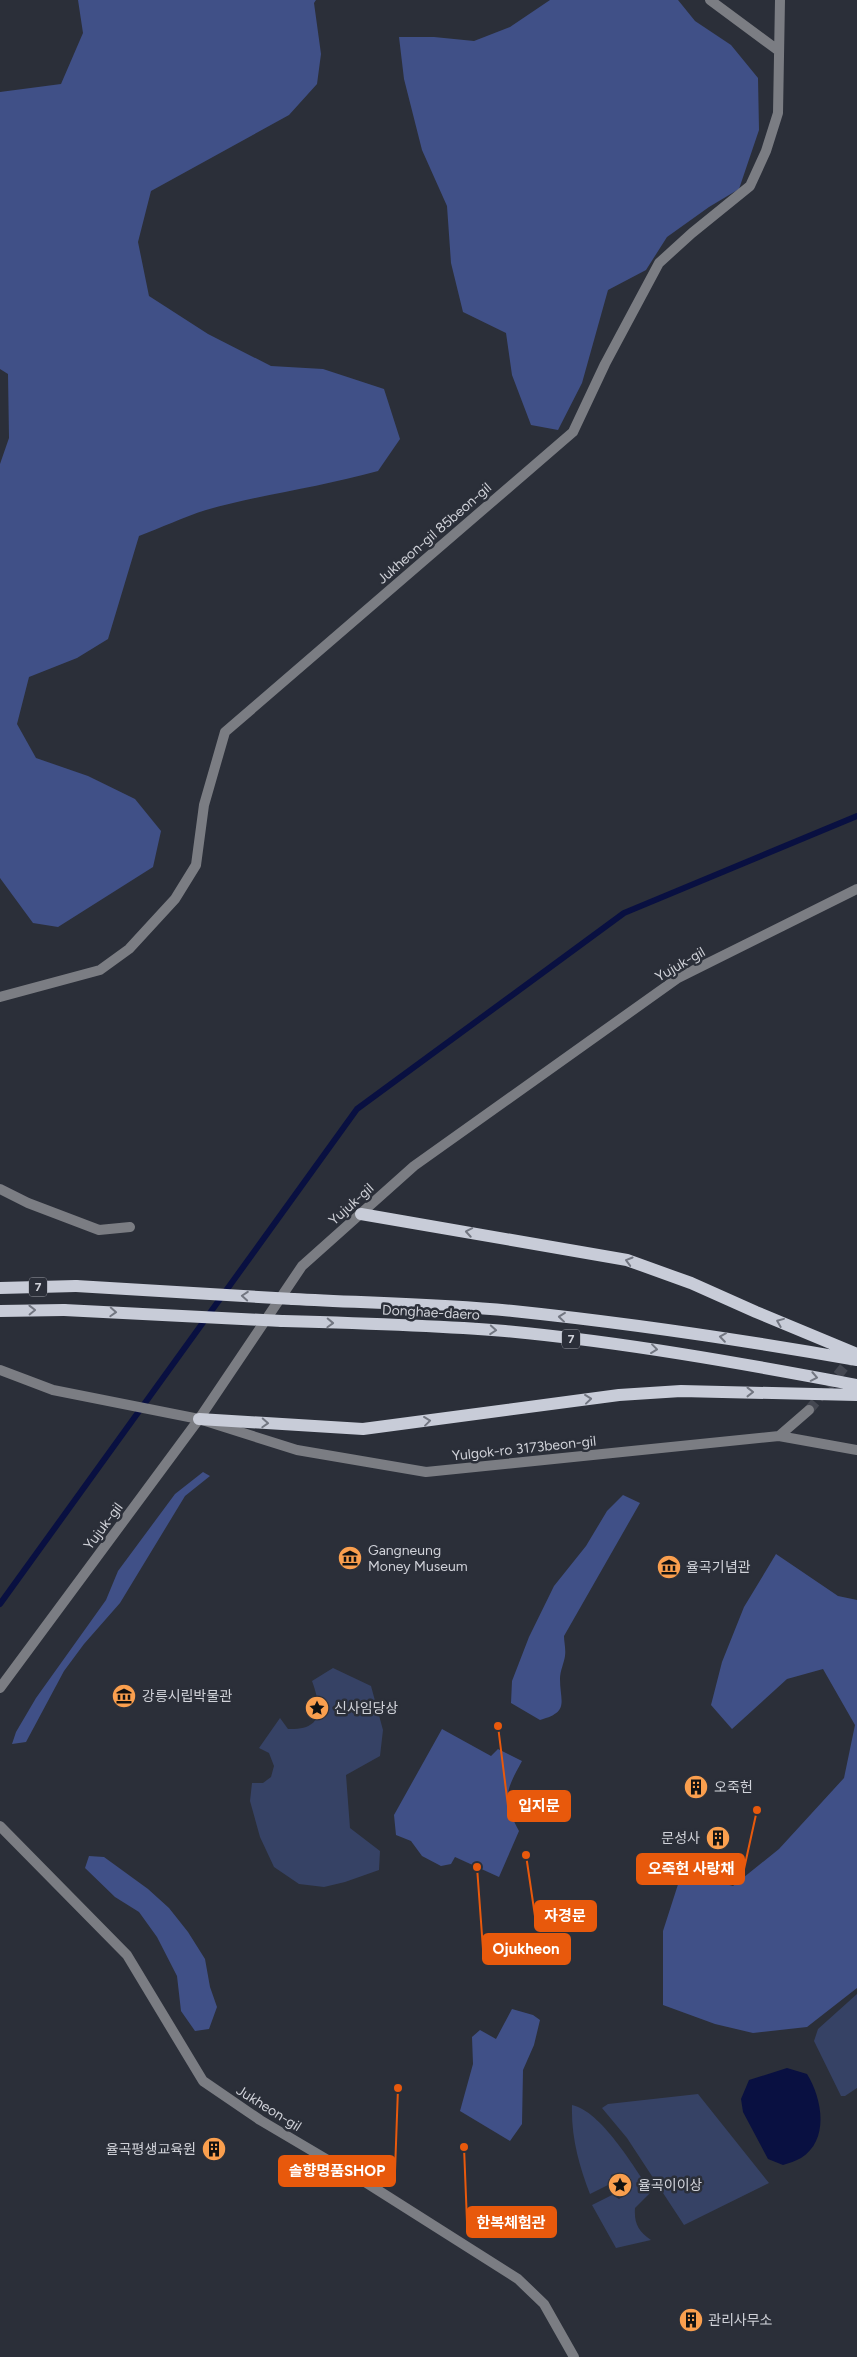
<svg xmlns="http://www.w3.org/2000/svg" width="857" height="2357" viewBox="0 0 857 2357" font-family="Figtree,'Noto Sans KR',sans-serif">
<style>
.green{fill:#364265}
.forest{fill:#405087}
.water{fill:#091041}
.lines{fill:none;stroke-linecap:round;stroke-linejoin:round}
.stream{stroke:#091041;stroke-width:6}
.minor-tunnel{stroke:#444751;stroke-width:10;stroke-dasharray:10 5;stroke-linecap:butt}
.minor{stroke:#7b7d83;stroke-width:10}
.tertiary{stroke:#7b7d83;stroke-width:10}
.primary{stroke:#c8ccd8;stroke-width:12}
.primary-bridge{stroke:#c8ccd8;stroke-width:12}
.oneway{stroke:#727681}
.labels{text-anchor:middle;stroke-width:5;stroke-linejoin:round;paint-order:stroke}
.shield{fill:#2b2f39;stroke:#9ea1a9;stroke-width:1}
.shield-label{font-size:12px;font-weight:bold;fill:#d0d2d9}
.street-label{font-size:14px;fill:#d0d2d9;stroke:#2b2f39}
.poi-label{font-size:14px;fill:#d0d2d9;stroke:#2b2f39;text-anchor:start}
.leader{fill:none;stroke:#e8590c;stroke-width:2}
.callout-dot{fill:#e8590c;stroke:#2b2f39;stroke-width:2}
.callout{fill:#e8590c;stroke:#e8590c;stroke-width:2}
.callout-label{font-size:15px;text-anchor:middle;font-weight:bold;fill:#fff}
</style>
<rect width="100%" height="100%" fill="#2b2f39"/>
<path class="green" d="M 333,1668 L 371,1686 L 383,1730 L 380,1756 L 346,1775 L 350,1828 L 380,1851 L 379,1870 L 345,1882 L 324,1887 L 299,1884 L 274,1867 L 260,1837 L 250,1801 L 252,1783 L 263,1783 L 271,1777 L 274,1766 L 269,1753 L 259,1748 L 280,1718 L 288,1729 C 324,1730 322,1709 312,1681 Z
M 857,1994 L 857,2088 L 845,2096 L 841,2096 L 814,2041 L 818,2029 Z
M 698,2094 L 769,2183 L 684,2225 L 627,2138 L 602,2108 L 608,2104 Z
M 572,2105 C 601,2111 634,2167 651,2192 L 635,2208 C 634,2223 638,2231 651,2240 L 616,2248 L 592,2205 L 612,2195 L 619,2199 L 629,2193 L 629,2179 L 618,2173 L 611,2175 L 610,2184 L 590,2194 C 579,2165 571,2137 572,2105 Z"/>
<path class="forest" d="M 78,0 L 316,0 L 314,3 L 321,54 L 317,84 L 289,115 L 151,191 L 138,242 L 149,296 L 208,334 L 271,366 L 323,369 L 384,389 L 400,439 L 378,471 C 321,487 263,494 206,510 C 183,517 161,528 139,536 L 108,639 L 77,658 L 29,677 L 17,724 L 36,758 L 88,776 L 135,799 L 161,831 L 153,867 L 58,927 L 33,923 L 0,878 L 0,464 L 9,438 L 8,374 L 0,369 L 0,92 L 61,84 L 83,33 Z
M 550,0 L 678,0 L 695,21 L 731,45 L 758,78 L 759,130 L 739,189 L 709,207 L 667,237 L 646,270 L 608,290 L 582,383 L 558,430 L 531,425 L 512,375 L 506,333 L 463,312 L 451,263 L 447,206 L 422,150 L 404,79 L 399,37 L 434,37 L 474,41 L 510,27 Z
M 203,1472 L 210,1476 L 185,1496 L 120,1603 L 84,1644 L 64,1671 L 26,1742 L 12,1744 L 16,1732 L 36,1698 L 106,1600 L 118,1571 L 175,1494 Z
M 623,1495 L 640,1503 L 564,1636 C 564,1642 566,1649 565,1656 C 564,1663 560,1671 560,1679 C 560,1702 570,1712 540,1720 L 511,1703 L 512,1681 L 529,1637 L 554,1586 L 586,1546 L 607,1511 Z
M 776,1554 L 838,1596 L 857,1600 L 857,1988 L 807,2027 L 753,2033 L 715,2024 L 663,2005 L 663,1931 L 682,1872 L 733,1886 L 779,1849 L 844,1778 L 855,1725 L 823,1669 L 787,1679 L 732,1729 L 711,1705 L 722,1662 L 744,1607 Z
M 442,1729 L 491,1756 L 498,1749 L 522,1761 C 505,1792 502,1799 519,1831 L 499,1877 L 455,1857 L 451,1864 L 441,1866 L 422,1856 L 411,1841 L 396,1835 L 394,1815 Z
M 89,1856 L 104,1857 L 148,1889 L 169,1908 L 188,1932 L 205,1959 L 210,1987 L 217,2007 L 209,2029 L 195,2031 L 181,2011 L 177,1976 L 157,1937 L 139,1912 L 115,1897 L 85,1868 Z
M 512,2009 L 533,2015 L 540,2020 L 534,2045 L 523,2070 L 522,2124 L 510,2141 L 460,2111 L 473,2064 L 472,2037 L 480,2030 L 496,2039 Z"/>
<path class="water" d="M 787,2068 L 807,2074 C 822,2098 830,2140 801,2158 C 796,2161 789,2163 783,2165 L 768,2159 L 743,2112 L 741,2099 L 749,2080 Z"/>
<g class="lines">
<path class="stream" d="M 0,1604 L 357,1109 L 624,913 L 857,816"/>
<path class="minor-tunnel" d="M 809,1410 L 855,1354"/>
<path class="minor" d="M 710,0 L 779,51
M 0,997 L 100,970 L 129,949 L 175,899 L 196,865 L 204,805 L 225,732 L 573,432 L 605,364 L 659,263 L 692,233 L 750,186 L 766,151 L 778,113 L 780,0
M 0,1189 L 28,1203 L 99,1230 L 130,1227
M 779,1436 L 809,1410
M 0,1688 L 199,1419 L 297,1450 L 426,1472 L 779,1436 L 857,1450
M 0,1826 L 127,1955 L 203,2081 L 260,2120 L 365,2182 L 518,2279 L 544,2304 L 574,2357"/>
<path class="tertiary" d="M 0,1370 L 53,1390 L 199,1419 L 302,1266 L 414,1166 L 678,978 L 857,889"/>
<path class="primary" d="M 361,1214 L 627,1260 L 691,1283 L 756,1312 L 857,1354
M 0,1288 L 76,1286
M 293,1299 C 366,1303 440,1304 513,1311 C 628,1323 743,1340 857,1360
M 0,1311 L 64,1310
M 282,1321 C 356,1323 431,1325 505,1331 C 623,1342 740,1363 857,1385
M 199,1419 L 363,1429 L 619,1395 L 681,1391 L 857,1395"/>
<path class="primary-bridge" d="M 76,1286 L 293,1299
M 64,1310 L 282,1321"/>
</g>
<defs><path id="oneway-chevron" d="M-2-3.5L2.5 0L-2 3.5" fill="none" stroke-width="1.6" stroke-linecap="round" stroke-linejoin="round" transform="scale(1.25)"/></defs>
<g class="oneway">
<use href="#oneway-chevron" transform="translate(469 1232) rotate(-170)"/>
<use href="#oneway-chevron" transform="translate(629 1261) rotate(-164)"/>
<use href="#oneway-chevron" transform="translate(245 1296) rotate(-176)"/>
<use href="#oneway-chevron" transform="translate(32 1310) rotate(-1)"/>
<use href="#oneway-chevron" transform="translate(113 1312) rotate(3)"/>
<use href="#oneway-chevron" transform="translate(562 1317) rotate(-174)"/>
<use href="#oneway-chevron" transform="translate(780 1322) rotate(-158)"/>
<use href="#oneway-chevron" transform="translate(330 1323) rotate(2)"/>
<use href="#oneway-chevron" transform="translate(493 1330) rotate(4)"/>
<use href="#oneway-chevron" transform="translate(723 1337) rotate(-172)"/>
<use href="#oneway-chevron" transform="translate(654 1349) rotate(7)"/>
<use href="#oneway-chevron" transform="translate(814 1377) rotate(11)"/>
<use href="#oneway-chevron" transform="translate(750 1392)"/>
<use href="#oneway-chevron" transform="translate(588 1399) rotate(-6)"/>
<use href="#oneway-chevron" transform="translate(427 1421) rotate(-7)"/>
<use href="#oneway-chevron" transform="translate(265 1423) rotate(3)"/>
</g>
<defs>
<g id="museum-disc" transform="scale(1.25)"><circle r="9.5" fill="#fa9f4e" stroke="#2b2f39"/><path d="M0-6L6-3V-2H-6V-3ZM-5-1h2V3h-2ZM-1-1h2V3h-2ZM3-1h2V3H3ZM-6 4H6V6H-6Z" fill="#111"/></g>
<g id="sight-disc" transform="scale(1.25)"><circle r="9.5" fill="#fa9f4e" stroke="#2b2f39"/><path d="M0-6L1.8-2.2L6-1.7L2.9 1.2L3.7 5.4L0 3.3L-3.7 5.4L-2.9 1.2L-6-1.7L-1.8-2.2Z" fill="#111"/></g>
<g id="building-disc" transform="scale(1.25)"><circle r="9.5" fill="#fa9f4e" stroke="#2b2f39"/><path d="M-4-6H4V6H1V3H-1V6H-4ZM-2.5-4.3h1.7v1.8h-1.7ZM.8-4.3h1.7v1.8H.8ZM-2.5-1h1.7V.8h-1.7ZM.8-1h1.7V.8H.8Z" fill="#111"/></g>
</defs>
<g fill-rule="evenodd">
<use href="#museum-disc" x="350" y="1558"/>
<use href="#museum-disc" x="669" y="1567"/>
<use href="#museum-disc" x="124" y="1696"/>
<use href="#sight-disc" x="317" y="1708"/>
<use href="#building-disc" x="696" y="1787"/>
<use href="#building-disc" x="718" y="1838"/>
<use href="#building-disc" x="214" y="2149"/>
<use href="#sight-disc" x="620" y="2185"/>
<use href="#building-disc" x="691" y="2320"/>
</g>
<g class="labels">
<g class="shield">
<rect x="29" y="1277.5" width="18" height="19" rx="4"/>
<rect x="562" y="1329.5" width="18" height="19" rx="4"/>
</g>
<g class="shield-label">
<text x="38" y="1291">7</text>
<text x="571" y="1343">7</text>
</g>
<g class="street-label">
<text transform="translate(434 533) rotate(-41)" y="5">Jukheon-gil 85beon-gil</text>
<text transform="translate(680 964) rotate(-30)" y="5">Yujuk-gil</text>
<text transform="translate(351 1204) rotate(-42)" y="5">Yujuk-gil</text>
<text transform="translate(431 1312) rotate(3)" y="5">Donghae-daero</text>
<text transform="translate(524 1448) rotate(-6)" y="5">Yulgok-ro 3173beon-gil</text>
<text transform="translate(103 1526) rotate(-53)" y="5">Yujuk-gil</text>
<text transform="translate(269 2108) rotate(32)" y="5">Jukheon-gil</text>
</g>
<g class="poi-label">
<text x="368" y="1555">Gangneung<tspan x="368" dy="16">Money Museum</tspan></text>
<text x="686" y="1572">율곡기념관</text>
<text x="142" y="1701">강릉시립박물관</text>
<text x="334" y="1713">신사임당상</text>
<text x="714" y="1792">오죽헌</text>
<text x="700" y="1843" text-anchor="end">문성사</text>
<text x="196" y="2154" text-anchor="end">율곡평생교육원</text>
<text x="638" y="2190">율곡이이상</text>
<text x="708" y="2325">관리사무소</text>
</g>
</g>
<path class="leader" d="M498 1726L508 1806M757 1810L744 1869M526 1855L535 1916M477 1867L483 1949M398 2088L395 2171M464 2147L467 2222"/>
<g class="callout-dot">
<circle cx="498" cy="1726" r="5"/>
<circle cx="757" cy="1810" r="5"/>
<circle cx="526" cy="1855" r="5"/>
<circle cx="477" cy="1867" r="5"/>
<circle cx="398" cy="2088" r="5"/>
<circle cx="464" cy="2147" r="5"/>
</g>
<g class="callout">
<rect x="508" y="1791" width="62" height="30" rx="5"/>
<rect x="637" y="1854" width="107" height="30" rx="5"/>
<rect x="535" y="1901" width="61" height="30" rx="5"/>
<rect x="483" y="1934" width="87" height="30" rx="5"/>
<rect x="279" y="2156" width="116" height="30" rx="5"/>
<rect x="467" y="2207" width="89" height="30" rx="5"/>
</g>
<g class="callout-label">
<text x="539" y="1811">입지문</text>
<text x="691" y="1874">오죽헌 사랑채</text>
<text x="565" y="1921">자경문</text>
<text x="526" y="1954">Ojukheon</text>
<text x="337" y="2176">솔향명품SHOP</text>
<text x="511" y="2228">한복체험관</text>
</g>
</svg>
